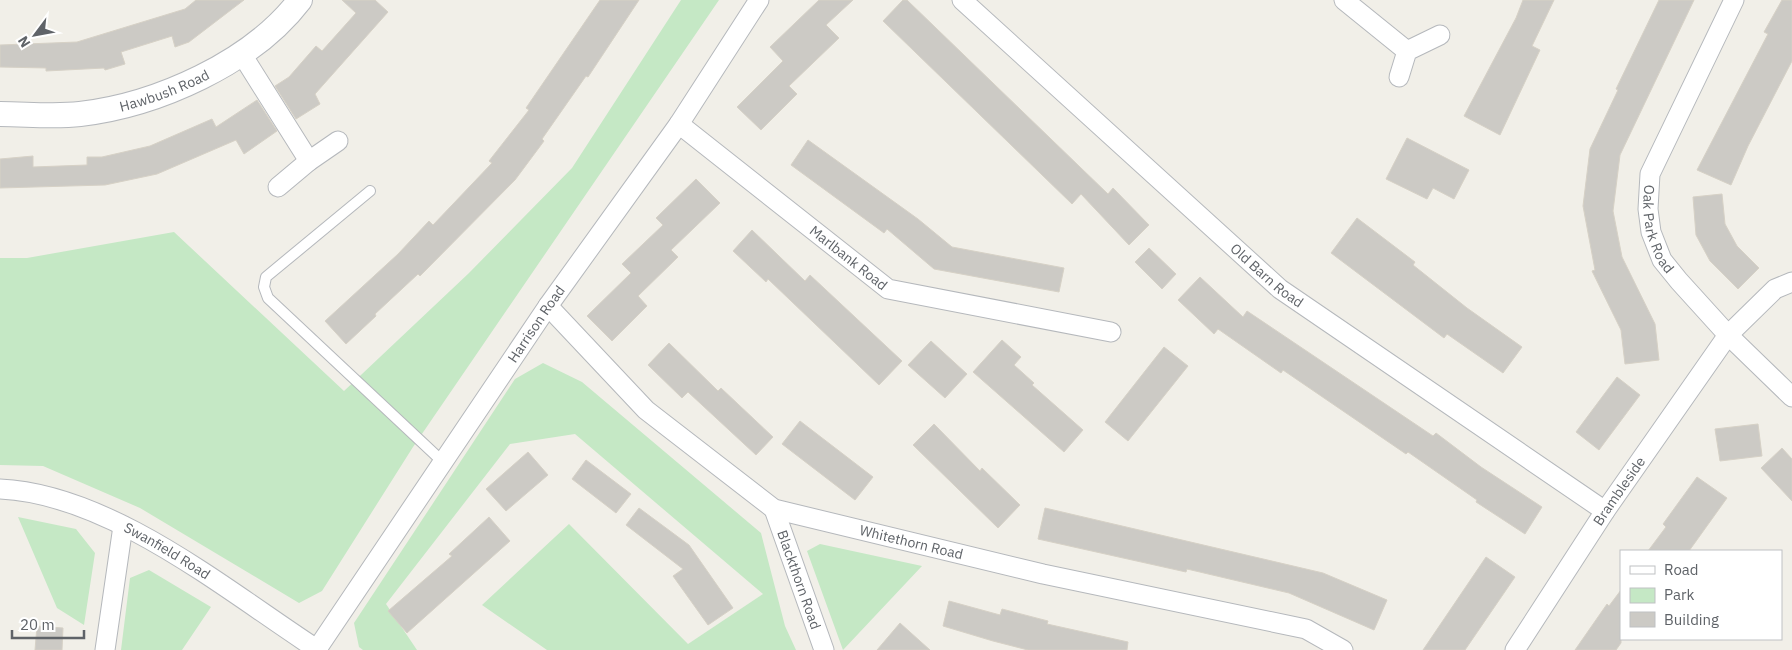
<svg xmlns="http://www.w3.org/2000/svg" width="1792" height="650" viewBox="0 0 1792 650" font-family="'IBM Plex Sans',sans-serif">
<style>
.green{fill:#c5e8c5}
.building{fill:#cccac5;stroke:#d6d1c6}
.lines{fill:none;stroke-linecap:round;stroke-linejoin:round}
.service-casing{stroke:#b5b8bc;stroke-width:12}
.minor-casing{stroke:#b5b8bc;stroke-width:21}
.tertiary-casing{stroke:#b5b8bc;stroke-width:26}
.service{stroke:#fff;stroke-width:10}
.minor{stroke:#fff;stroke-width:19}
.tertiary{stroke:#fff;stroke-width:24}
.labels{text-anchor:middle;stroke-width:5;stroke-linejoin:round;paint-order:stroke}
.street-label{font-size:14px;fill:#5f6368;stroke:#fff}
</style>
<rect width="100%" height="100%" fill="#f1efe8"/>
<path class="green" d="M 681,0 L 719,0 L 413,447 L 322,591 L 299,603 L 140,508 L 43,466 L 0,465 L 0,258 L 27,258 L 174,232 L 344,391 L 469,273 L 572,168 Z
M 543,363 L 582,382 L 761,533 L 785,626 L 796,650 L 547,650 L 482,605 L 569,524 L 688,644 L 763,594 L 575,434 L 510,444 L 386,604 L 417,650 L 363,650 L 359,647 L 354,623 L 515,379 Z
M 18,517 L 76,529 L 95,553 L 84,625 L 57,608 Z
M 820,544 L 922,566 L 843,650 L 807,551 Z
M 149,570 L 211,607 L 182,650 L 121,650 L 130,578 Z"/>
<path class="building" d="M 196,0 L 244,0 L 189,42 L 175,47 L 172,36 L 121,52 L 125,64 L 105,70 L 104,68 L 46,71 L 46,68 L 0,67 L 0,45 L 77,42 L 185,9 Z
M 342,0 L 375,0 L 388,12 L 315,94 L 320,104 L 296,119 L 275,86 L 289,77 L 316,46 L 322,51 L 356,13 Z
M 600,0 L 639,0 L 588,77 L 586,76 L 542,139 L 544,141 L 515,180 L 420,276 L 418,274 L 375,314 L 376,316 L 346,344 L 325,321 L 398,254 L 429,221 L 433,225 L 492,163 L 489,161 L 529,110 L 526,108 Z
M 819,0 L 853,0 L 826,25 L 839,38 L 789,86 L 797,94 L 761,130 L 737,107 L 783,61 L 770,47 Z
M 903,0 L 907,0 L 1108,194 L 1113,188 L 1149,225 L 1129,245 L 1081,194 L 1072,204 L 883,21 Z
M 1523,0 L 1554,0 L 1532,46 L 1540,50 L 1500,135 L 1464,116 L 1516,18 Z
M 1659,0 L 1694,0 L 1620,155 L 1613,211 L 1622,257 L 1655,324 L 1659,360 L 1625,364 L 1621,330 L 1592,271 L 1595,270 L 1583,206 L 1590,149 L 1618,90 L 1616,89 Z
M 1782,0 L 1792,0 L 1792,61 L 1748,146 L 1731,185 L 1697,170 L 1768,34 L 1764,32 Z
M 257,100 L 277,131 L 244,154 L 236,140 L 157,174 L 105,185 L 0,188 L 0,159 L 33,156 L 33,167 L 87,165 L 87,157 L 102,157 L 150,146 L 212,119 L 216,127 Z
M 1407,138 L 1469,170 L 1454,199 L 1433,188 L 1427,199 L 1386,179 Z
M 808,140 L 918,219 L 952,247 L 1064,268 L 1059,292 L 934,269 L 887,229 L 884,233 L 791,165 Z
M 696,179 L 720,203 L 671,250 L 678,257 L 638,296 L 647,306 L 612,341 L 587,316 L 631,273 L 622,264 L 663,225 L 656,218 Z
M 1722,194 L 1725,224 L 1737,246 L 1759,268 L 1738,289 L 1710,261 L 1696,235 L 1693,197 Z
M 1357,218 L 1415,262 L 1413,265 L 1467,308 L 1522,347 L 1503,373 L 1447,334 L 1444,338 L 1331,253 Z
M 752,230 L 805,281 L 810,275 L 902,361 L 879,385 L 768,279 L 766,282 L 733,251 Z
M 1149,248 L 1176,274 L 1162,289 L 1135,262 Z
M 1200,277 L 1243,317 L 1247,311 L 1433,436 L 1436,433 L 1481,467 L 1542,507 L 1525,534 L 1476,502 L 1477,500 L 1408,452 L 1406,454 L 1283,370 L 1281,373 L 1218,329 L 1214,334 L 1178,300 Z
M 1002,340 L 1021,357 L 1014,365 L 1034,383 L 1032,385 L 1083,430 L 1064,452 L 973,372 Z
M 931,341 L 967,374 L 945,398 L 908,365 Z
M 669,343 L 718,391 L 721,388 L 773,437 L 756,455 L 688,392 L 682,398 L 648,365 Z
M 1164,347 L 1188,366 L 1128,441 L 1105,422 Z
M 1617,377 L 1640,395 L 1599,450 L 1576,432 Z
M 800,421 L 873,477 L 855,500 L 782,444 Z
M 934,424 L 980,471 L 982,468 L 1020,505 L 998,528 L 913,445 Z
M 1758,424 L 1762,456 L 1720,461 L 1715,429 Z
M 1782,448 L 1792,459 L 1792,501 L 1761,468 Z
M 528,452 L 548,475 L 506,511 L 486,489 Z
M 586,460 L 631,494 L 616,513 L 572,479 Z
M 1697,477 L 1727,498 L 1689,551 L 1648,551 L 1666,527 L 1663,524 Z
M 639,508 L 689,545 L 733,608 L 708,625 L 673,576 L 683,569 L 626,525 Z
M 1045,508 L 1323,573 L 1387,600 L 1374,630 L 1289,593 L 1187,569 L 1186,572 L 1038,539 Z
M 489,517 L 510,541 L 407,633 L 388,611 L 452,556 L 449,554 Z
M 1486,557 L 1515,577 L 1465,650 L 1423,650 Z
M 1621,590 L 1621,643 L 1616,650 L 1575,650 L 1607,604 L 1609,606 Z
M 949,601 L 1000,615 L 1002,609 L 1048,621 L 1047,624 L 1128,642 L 1127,650 L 1028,650 L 993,641 L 943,626 Z
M 900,623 L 930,650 L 877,650 Z
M 37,626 L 63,628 L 62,650 L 35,650 Z"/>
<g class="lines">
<g class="service-casing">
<path id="service" d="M 370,191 L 266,277 L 264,287 L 268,298 L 443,462"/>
</g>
<g class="minor-casing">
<g id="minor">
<path id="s1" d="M 962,0 L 1280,289 L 1605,511"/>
<path d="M 1344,0 L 1407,51"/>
<path id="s2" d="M 1734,0 L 1650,174 L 1648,209 L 1651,232 L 1662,260 L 1679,281 L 1728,335 L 1792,397"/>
<path d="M 241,53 L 309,161"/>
<path d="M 1399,77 L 1407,51 L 1440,35"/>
<path id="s3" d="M 679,124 L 888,289 L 1111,332"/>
<path d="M 278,187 L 309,161 L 338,141"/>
<path id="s4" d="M 548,306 L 646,410 L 774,509 L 1043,574 L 1306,629 L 1343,650"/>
<path id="s5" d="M 0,489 C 111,494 227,591 318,650"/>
<path id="s6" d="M 774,509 L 824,650"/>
<path id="s7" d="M 317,649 L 548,306 L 679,124 L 759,0"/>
<path d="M 105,650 L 123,526"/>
<path id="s8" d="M 1515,650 L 1605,511 L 1728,335 L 1775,289 L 1792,282"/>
</g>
</g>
<g class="tertiary-casing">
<g id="tertiary">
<path id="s9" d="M 0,114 C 26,114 54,117 80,114 C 157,105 252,63 300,0"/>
</g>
</g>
<use href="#service" class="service"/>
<use href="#minor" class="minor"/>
<use href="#tertiary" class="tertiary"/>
</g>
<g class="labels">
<g class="street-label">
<text dy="5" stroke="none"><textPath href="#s9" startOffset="168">Hawbush Road</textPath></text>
<text dy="5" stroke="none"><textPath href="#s2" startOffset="250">Oak Park Road</textPath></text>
<text dy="5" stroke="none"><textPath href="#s3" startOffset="216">Marlbank Road</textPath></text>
<text dy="5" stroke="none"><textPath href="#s1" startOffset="411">Old Barn Road</textPath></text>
<text dy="5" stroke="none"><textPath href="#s7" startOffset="392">Harrison Road</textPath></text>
<text dy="5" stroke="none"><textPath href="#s8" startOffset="190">Brambleside</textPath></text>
<text dy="5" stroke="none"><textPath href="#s4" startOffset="446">Whitethorn Road</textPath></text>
<text dy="5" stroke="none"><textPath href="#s5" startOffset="180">Swanfield Road</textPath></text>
<text dy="5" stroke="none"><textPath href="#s6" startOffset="75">Blackthorn Road</textPath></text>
</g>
</g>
<rect x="1620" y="550" width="162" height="90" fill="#ffffff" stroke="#bfc1c3"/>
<rect x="1630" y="566" width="25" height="8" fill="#ffffff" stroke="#bfc1c3"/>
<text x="1664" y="575" font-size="15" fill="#5f6368">Road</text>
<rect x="1630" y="588" width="25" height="15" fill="#c5e8c5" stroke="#bfc1c3"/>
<text x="1664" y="600" font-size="15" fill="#5f6368">Park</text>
<rect x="1630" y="612" width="25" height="15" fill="#cccac5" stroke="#bfc1c3"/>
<text x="1664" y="625" font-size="15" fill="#5f6368">Building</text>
<g transform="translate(35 35) rotate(238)" stroke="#ffffff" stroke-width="4" paint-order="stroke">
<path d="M0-4L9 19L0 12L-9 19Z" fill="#5f6368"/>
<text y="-8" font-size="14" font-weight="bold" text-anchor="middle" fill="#5f6368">N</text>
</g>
<path d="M12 630v8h72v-8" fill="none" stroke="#5f6368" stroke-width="2.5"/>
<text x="20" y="630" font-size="15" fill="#5f6368" stroke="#ffffff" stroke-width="4" paint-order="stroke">20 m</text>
</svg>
